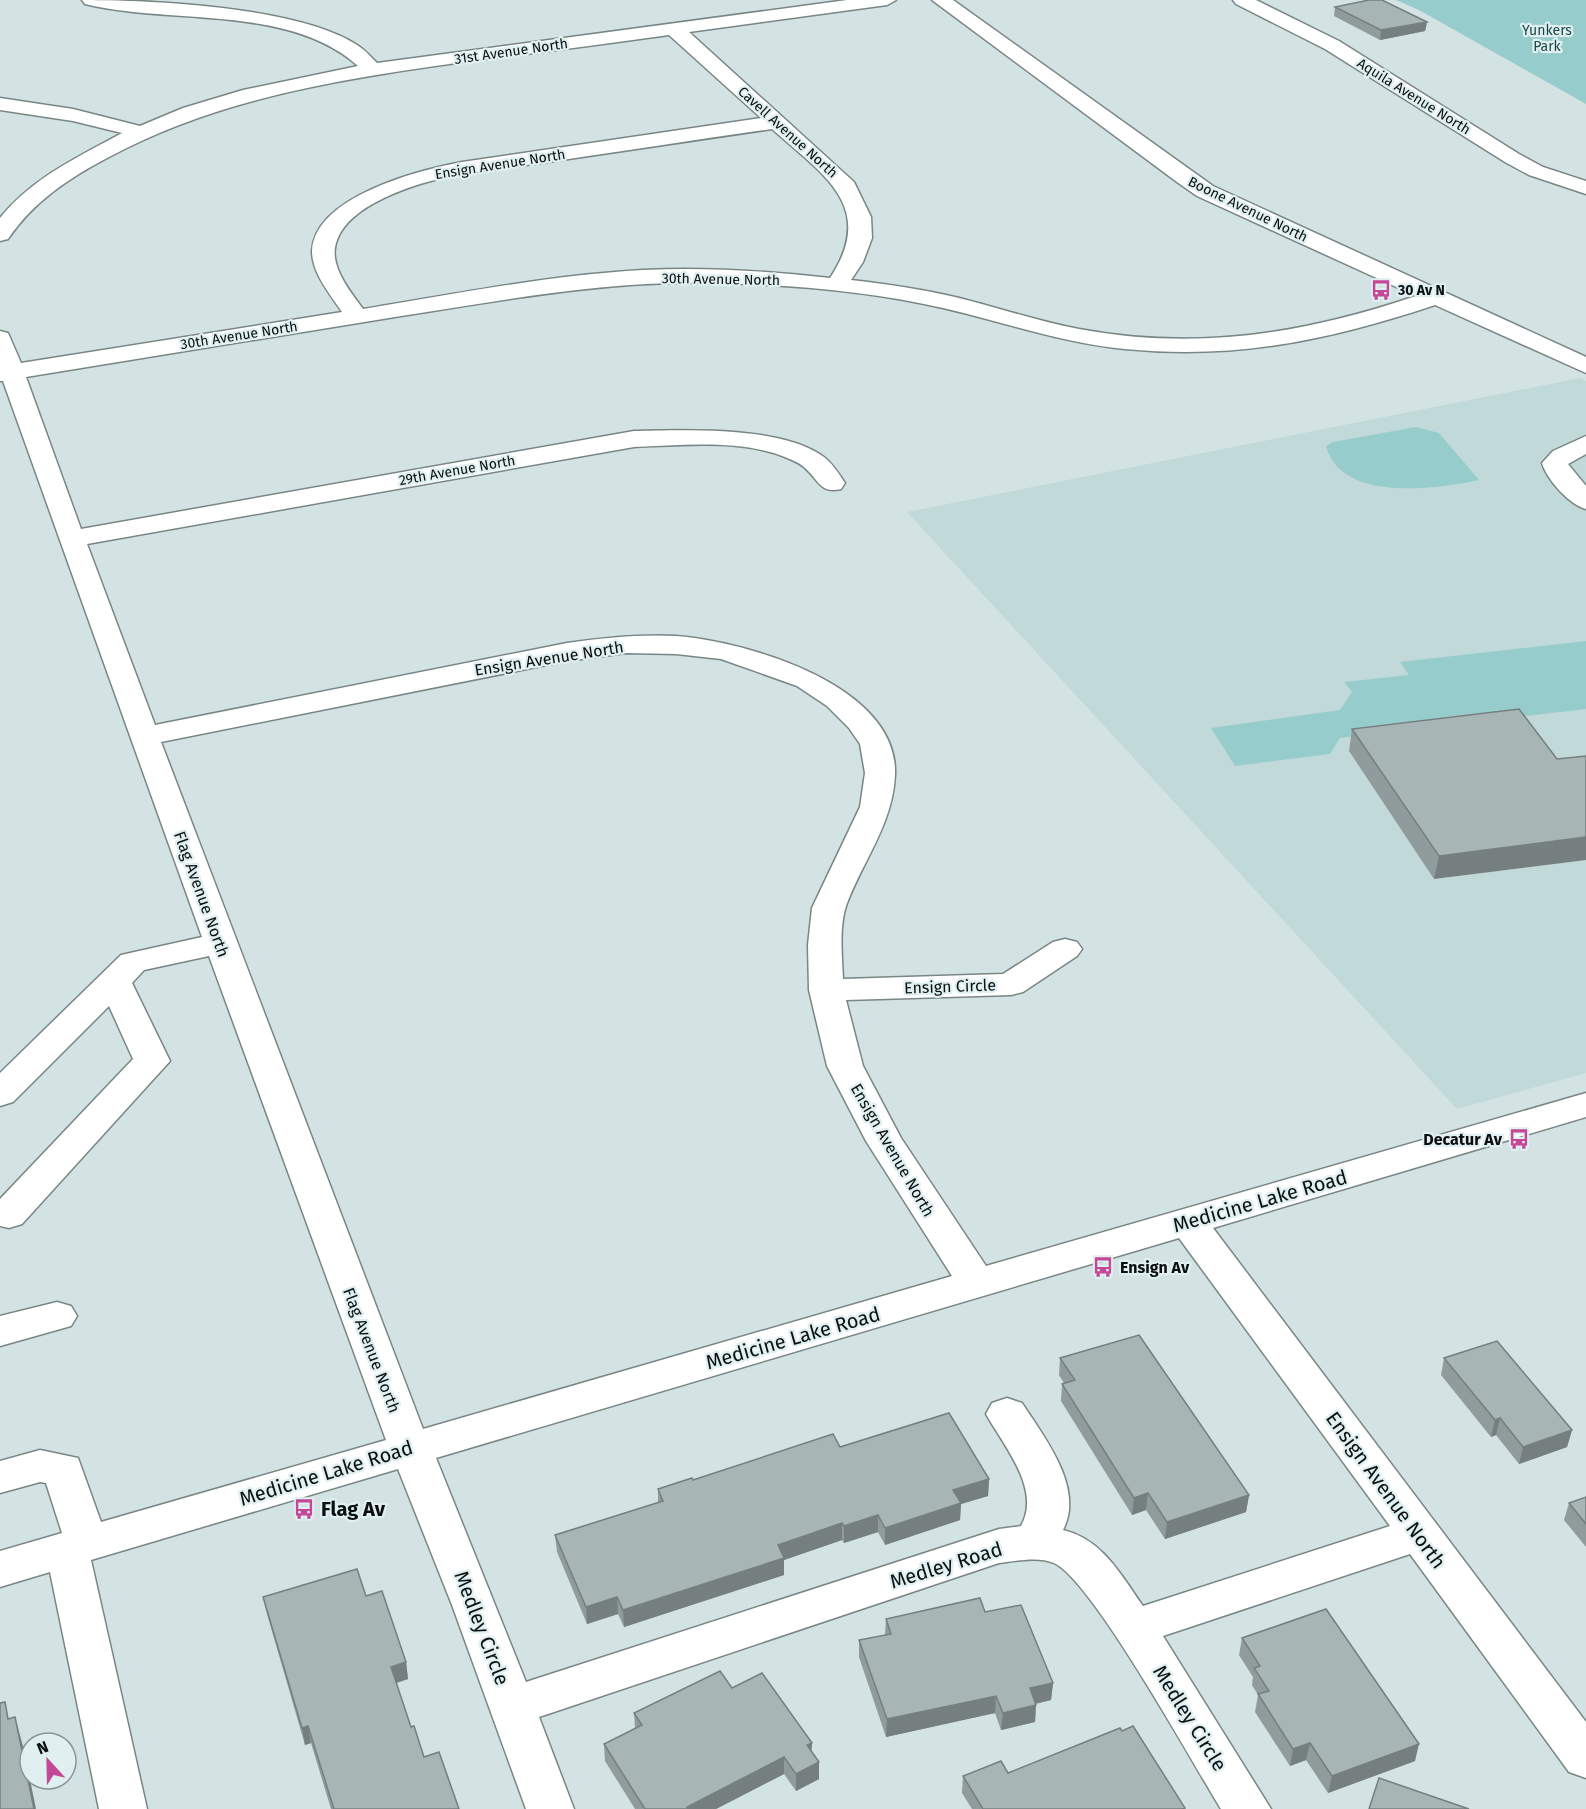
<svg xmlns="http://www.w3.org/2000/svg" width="1586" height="1809" viewBox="0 0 1586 1809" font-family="'Fira Sans',sans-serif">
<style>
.built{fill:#c1dad9}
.green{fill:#96cccb}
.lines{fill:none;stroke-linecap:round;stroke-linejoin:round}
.minor-casing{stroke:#798686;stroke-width:3}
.minor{fill:#fff;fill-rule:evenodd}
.wall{fill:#909c9c}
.shaded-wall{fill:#757f7f}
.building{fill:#a7b5b5;stroke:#757f7f;stroke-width:1.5}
.labels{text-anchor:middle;stroke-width:4.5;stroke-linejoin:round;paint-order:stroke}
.far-park-label{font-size:14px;fill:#1c4747;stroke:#e0efef}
.far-street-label{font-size:14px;fill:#0a0f0f;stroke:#e0efef}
.far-poi-label{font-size:14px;font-weight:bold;fill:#0a0f0f;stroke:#e0efef;text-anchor:start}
.street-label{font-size:16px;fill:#0a0f0f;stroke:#e0efef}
.poi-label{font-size:16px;font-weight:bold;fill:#0a0f0f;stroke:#e0efef;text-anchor:end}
.near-street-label{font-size:20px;fill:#0a0f0f;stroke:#e0efef}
.near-poi-label{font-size:20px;font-weight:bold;fill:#0a0f0f;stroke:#e0efef;text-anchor:start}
</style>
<rect width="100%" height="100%" fill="#d3e2e2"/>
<path class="built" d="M 1580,378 L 1586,381 L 1586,1073 L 1457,1109 L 907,512 Z"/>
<path class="green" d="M 1396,0 L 1586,0 L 1586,104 L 1419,10 Z
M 1416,427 L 1439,433 L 1479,480 C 1437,489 1341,503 1326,446 L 1333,442 Z
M 1586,641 L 1586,709 L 1340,738 L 1330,754 L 1235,766 L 1211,728 L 1340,710 L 1352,692 L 1344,682 L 1409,675 L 1400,662 Z"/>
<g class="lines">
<g class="minor-casing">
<path id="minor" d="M 82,0 C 152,0 299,7 357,45 C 364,49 371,57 377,63 L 847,0 L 896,0 L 887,5 L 689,32 L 854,182 L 871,217 L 872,238 L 863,262 L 851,280 C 886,284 921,289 955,297 C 996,307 1037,321 1079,329 C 1197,351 1303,334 1416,296 L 1197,196 L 1177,182 L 932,0 L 953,0 L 1213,186 L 1586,357 L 1586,373 L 1435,305 C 1330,340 1236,360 1125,349 C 1062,343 1004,322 943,308 C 870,291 784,284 708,283 C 602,281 499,301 395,317 C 272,337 149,357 26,377 L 81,529 L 634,431 C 685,430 778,426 821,455 C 831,461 839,474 845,483 L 841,489 C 820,494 819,480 805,468 C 800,463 792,460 785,457 C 740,439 682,445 634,447 L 87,544 L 155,725 L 567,643 C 603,638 639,634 676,636 C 745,641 899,685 895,775 C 893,824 862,862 846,906 C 839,928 842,956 843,979 L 1003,974 L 1053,942 L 1065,939 L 1077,942 L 1082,949 L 1077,956 L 1023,992 L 1011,995 L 846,1000 L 863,1066 L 901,1138 L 986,1266 L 1586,1093 L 1586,1117 L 1213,1228 L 1586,1722 L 1586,1778 L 1569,1772 L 1410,1554 L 1163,1636 L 1271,1809 L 1221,1809 C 1193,1764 1092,1580 1054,1563 C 1038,1556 1016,1561 999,1563 L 539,1717 L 574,1809 L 526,1809 L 452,1605 L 398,1469 L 91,1560 L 147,1809 L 99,1809 L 50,1572 L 0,1587 L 0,1551 L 62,1533 L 46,1483 L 40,1482 L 0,1493 L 0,1461 L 40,1450 L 78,1458 L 101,1522 L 386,1440 L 209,956 L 144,970 L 132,983 L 170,1061 L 22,1224 L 9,1228 L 0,1226 L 0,1199 L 133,1059 L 109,1006 L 13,1102 L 0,1106 L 0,1073 L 121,955 L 202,937 L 3,381 L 0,381 L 0,331 L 8,333 L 21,363 L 342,312 C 330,294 312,273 312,251 C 315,196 420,170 462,162 L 761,118 L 669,35 C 611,43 552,51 494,58 C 362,76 228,93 109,157 C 69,178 34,201 8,239 L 0,241 L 0,218 C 32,178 78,157 122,133 L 73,121 L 0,110 L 0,98 L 73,109 L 140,126 L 183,108 L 243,90 L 358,66 C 289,4 170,25 85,4 ZM 772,129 C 822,174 878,206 830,278 C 768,271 706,267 643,270 C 549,275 456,294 363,309 C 350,291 329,266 336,243 C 345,211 392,193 420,184 C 463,171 510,168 555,161 C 627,151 700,139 772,129 ZM 626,653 L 676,654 L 721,659 L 797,686 L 827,706 L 849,728 L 860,744 L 865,773 L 860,807 L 812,908 L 808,945 L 809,990 L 827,1066 L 866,1141 L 952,1276 L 423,1429 L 161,742 L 567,661 ZM 1179,1238 L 1390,1526 L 1143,1606 C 1121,1575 1102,1539 1063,1530 C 1085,1488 1044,1437 1022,1403 L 1007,1398 L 992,1403 L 986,1414 C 1003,1445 1042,1489 1021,1526 L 999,1529 L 526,1682 L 436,1458 Z
M 1233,0 L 1256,0 L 1339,41 L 1519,154 L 1543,167 L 1586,181 L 1586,194 L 1529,175 L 1505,162 L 1325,49 L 1236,4 Z
M 1586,436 L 1586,454 L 1568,464 L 1586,486 L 1586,509 C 1570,505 1547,480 1542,463 L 1553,451 Z
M 57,1302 L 71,1306 L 77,1316 L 71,1326 L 0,1346 L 0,1316 Z"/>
</g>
<use href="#minor" class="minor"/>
</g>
<path class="wall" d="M 1335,7 L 1427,22 L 1425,31 L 1380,40 L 1334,16 Z
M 1519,709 L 1434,879 L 1349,751 L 1352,729 Z
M 1060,1358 L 1249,1495 L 1246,1512 L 1165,1539 L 1146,1510 L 1132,1515 L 1061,1401 L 1062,1384 L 1064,1383 L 1059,1375 Z
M 1444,1358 L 1572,1430 L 1567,1447 L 1519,1464 L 1496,1435 L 1491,1437 L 1441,1375 Z
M 840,1447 L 989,1479 L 988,1496 L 961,1504 L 960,1520 L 885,1545 L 878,1532 L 844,1543 L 842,1540 L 784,1560 L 784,1575 L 624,1627 L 618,1614 L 587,1624 L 557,1552 L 555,1535 L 658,1502 L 658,1489 Z
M 1586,1497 L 1586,1547 L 1564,1520 L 1569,1503 Z
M 366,1596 L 406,1662 L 408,1679 L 396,1683 L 411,1727 L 424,1757 L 459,1809 L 331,1809 L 311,1743 L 305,1745 L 267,1614 L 263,1597 Z
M 985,1612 L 1053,1683 L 1051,1700 L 1036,1704 L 1035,1722 L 1001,1730 L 995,1713 L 886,1737 L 859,1657 L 859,1640 L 885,1635 L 886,1619 Z
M 1242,1638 L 1415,1761 L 1328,1793 L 1306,1760 L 1290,1766 L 1255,1712 L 1258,1695 L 1252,1685 L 1253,1677 L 1239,1655 Z
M 732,1688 L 812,1743 L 811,1751 L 819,1779 L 796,1791 L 784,1774 L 716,1809 L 635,1809 L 605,1761 L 604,1744 L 635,1728 L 634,1713 Z
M 1008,1773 L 1185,1808 L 1185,1809 L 972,1809 L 962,1793 L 963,1776 Z"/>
<path class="shaded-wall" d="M 1427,22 L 1425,31 L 1380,40 L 1381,30 Z
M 1586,837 L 1586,860 L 1434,879 L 1439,856 Z
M 1500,1418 L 1496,1435 L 1491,1437 L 1495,1420 Z
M 1572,1430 L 1567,1447 L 1519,1464 L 1523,1447 Z
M 989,1479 L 988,1496 L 961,1504 L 960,1520 L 885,1545 L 885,1528 L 953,1490 Z
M 1148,1493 L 1146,1510 L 1132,1515 L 1134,1498 Z
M 1249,1495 L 1246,1512 L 1165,1539 L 1167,1522 Z
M 878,1515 L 878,1532 L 844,1543 L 844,1526 Z
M 842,1523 L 842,1540 L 784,1560 L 784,1575 L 624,1627 L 623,1610 L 778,1545 Z
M 617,1597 L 618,1614 L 587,1624 L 586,1607 Z
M 406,1662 L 408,1679 L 393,1684 L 391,1667 Z
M 1053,1683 L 1051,1700 L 1028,1705 L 1030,1688 Z
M 996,1696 L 995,1713 L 886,1737 L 887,1719 Z
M 1036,1705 L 1035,1722 L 1001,1730 L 1003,1713 Z
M 15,1717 L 24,1750 L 36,1809 L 34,1809 Z
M 308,1726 L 311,1743 L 305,1745 L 302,1728 Z
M 812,1743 L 811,1760 L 807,1745 Z
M 1310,1743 L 1306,1760 L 1290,1766 L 1293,1749 Z
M 1419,1744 L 1415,1761 L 1328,1793 L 1332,1776 Z
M 784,1757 L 784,1774 L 716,1809 L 687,1809 L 687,1807 Z
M 819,1762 L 819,1779 L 796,1791 L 796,1774 Z"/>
<path class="building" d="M 1369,0 L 1382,0 L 1427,22 L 1381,30 L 1335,7 Z
M 1519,709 L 1557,759 L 1586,756 L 1586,837 L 1439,856 L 1352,729 Z
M 1139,1335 L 1249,1495 L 1167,1522 L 1148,1493 L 1134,1498 L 1062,1384 L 1075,1380 L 1060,1358 Z
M 1497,1341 L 1572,1430 L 1523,1447 L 1500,1418 L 1495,1420 L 1444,1358 Z
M 949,1413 L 989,1479 L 953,1490 L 961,1503 L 885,1528 L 878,1515 L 844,1526 L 842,1523 L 778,1545 L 784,1558 L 623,1610 L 617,1597 L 586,1607 L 555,1535 L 663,1501 L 658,1489 L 692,1478 L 693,1480 L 833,1434 L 840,1447 Z
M 1586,1497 L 1586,1524 L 1569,1503 Z
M 357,1569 L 366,1596 L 382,1591 L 406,1662 L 391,1667 L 411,1727 L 414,1726 L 424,1757 L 439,1752 L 459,1809 L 334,1809 L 308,1726 L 302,1728 L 263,1597 Z
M 980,1598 L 985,1612 L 1021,1605 L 1053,1683 L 1030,1688 L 1036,1705 L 1003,1713 L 996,1696 L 887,1719 L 859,1640 L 891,1634 L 886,1619 Z
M 1326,1609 L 1419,1744 L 1332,1776 L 1310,1743 L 1293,1749 L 1258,1694 L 1269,1691 L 1254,1668 L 1260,1666 L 1242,1638 Z
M 720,1671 L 732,1688 L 762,1673 L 812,1743 L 807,1745 L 819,1762 L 796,1774 L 784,1757 L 687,1807 L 688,1809 L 645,1809 L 604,1744 L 642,1725 L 634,1713 Z
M 5,1702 L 8,1719 L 15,1717 L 34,1809 L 0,1809 L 0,1703 Z
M 1133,1726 L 1185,1808 L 1182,1809 L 983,1809 L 963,1776 L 1001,1761 L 1008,1773 L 1120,1728 L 1122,1731 Z
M 1379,1778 L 1469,1809 L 1369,1809 Z"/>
<defs>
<g id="bus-bare" transform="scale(1.62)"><path d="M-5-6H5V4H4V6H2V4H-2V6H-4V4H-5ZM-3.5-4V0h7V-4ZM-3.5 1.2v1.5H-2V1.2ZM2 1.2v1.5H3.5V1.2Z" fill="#c44897" stroke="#e0efef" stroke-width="2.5" paint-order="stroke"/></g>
</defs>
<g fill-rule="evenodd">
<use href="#bus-bare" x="1381" y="290"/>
<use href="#bus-bare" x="1519" y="1139"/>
<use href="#bus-bare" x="1103" y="1267"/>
<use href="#bus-bare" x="304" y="1509"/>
</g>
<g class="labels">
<g class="far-park-label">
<text x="1547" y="35">Yunkers<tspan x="1547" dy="16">Park</tspan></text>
</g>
<g class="far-street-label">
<text transform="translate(511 51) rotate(-8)" y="5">31st Avenue North</text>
<text transform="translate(1414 96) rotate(32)" y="5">Aquila Avenue North</text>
<text transform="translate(788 132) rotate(42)" y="5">Cavell Avenue North</text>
<text transform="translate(500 164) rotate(-9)" y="5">Ensign Avenue North</text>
<text transform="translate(1248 209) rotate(26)" y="5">Boone Avenue North</text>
<text transform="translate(721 279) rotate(1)" y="5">30th Avenue North</text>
<text transform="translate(239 335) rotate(-9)" y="5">30th Avenue North</text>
<text transform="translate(457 470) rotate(-10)" y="5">29th Avenue North</text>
</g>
<g class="far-poi-label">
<text x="1398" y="295">30 Av N</text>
</g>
<g class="street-label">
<text transform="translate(549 658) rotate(-9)" y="6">Ensign Avenue North</text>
<text transform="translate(202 894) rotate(70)" y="6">Flag Avenue North</text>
<text transform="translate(950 986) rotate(-2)" y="6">Ensign Circle</text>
<text transform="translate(893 1150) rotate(60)" y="6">Ensign Avenue North</text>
<text transform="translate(372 1350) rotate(69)" y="6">Flag Avenue North</text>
</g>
<g class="poi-label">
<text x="1502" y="1145">Decatur Av</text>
<text x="1120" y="1273" text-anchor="start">Ensign Av</text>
</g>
<g class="near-street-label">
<text transform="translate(1260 1201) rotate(-16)" y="7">Medicine Lake Road</text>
<text transform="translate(793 1338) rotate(-16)" y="7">Medicine Lake Road</text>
<text transform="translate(326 1473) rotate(-17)" y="7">Medicine Lake Road</text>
<text transform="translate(1386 1490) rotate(54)" y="7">Ensign Avenue North</text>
<text transform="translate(946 1565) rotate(-17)" y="7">Medley Road</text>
<text transform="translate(482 1628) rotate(69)" y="7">Medley Circle</text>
<text transform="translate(1190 1718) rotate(58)" y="7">Medley Circle</text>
</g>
<g class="near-poi-label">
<text x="321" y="1516">Flag Av</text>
</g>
</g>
<g transform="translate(48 1761) rotate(338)"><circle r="28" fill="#e0efef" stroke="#8a9595" stroke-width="1.5"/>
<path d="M0-4.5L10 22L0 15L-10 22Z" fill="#c44897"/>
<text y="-9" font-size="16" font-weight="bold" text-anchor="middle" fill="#0a0f0f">N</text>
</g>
</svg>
